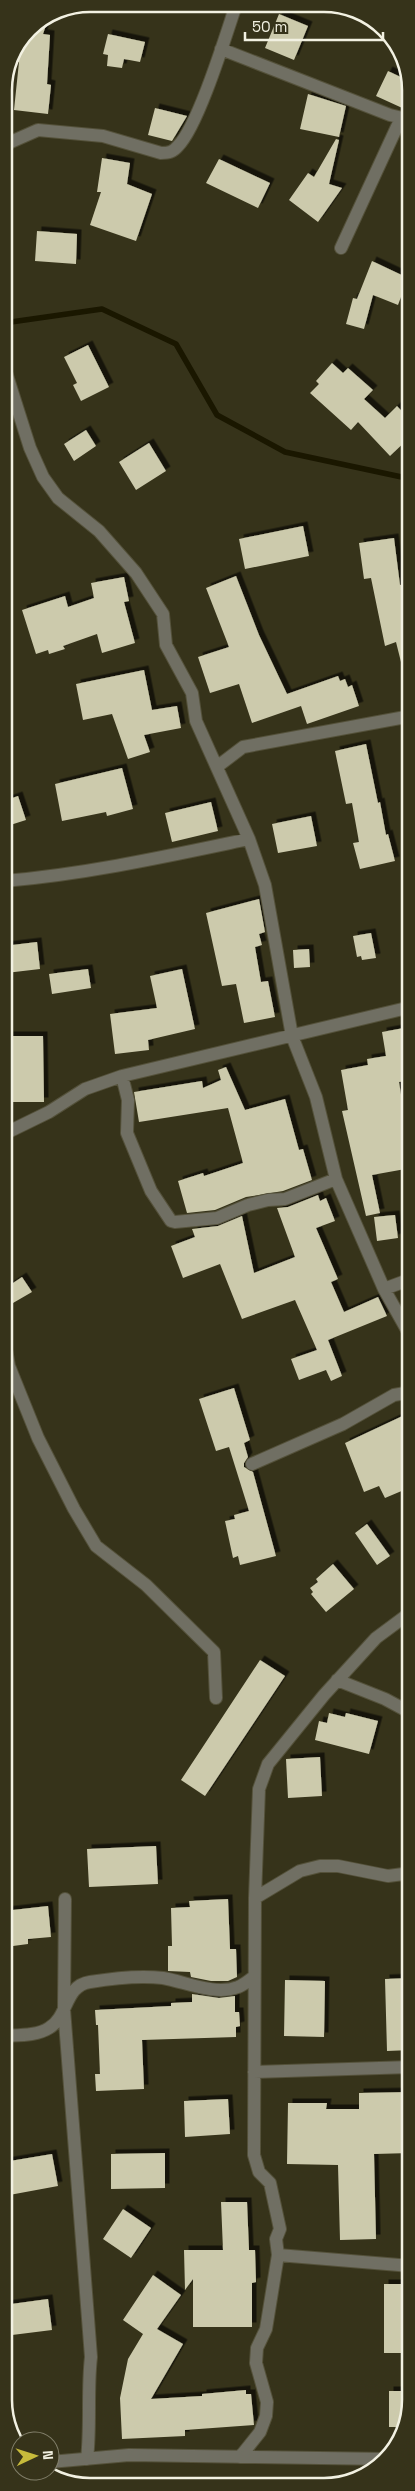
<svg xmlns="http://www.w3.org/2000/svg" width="415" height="2491" viewBox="0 0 415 2491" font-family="'Space Grotesk',sans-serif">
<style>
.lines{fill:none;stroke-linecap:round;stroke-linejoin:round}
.stream{stroke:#1a1700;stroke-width:5.5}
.building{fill:#cccaac;filter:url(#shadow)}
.minor-casing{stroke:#54513a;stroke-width:14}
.minor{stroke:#706f63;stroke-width:12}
.rim{fill:none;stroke:#f2f1e2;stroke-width:2.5}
</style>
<defs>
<filter id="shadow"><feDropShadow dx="4.5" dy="-4.5" stdDeviation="0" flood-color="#0009"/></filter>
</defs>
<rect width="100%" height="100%" fill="#36331a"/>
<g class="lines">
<path class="stream" d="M 4,323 L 102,309 L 176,344 L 217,415 L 285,452 L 411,479"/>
</g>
<path class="building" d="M 279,14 L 308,26 L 294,60 L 265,48 Z
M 49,16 L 43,34 L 50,35 L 47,84 L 51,85 L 48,114 L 14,110 L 19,62 L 15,61 L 29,29 Z
M 108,34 L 145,42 L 140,62 L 124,59 L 122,68 L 107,66 L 108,55 L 103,54 Z
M 388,71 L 409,81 L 411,112 L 376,96 Z
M 308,94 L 346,106 L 339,137 L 300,129 Z
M 155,108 L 187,116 L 172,141 L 148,135 Z
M 336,139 L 339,140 L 329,184 L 342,188 L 318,222 L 289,200 L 308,173 L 314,177 Z
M 102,158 L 130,163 L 127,184 L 152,194 L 136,241 L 90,225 L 101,192 L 97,192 Z
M 219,159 L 270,183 L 258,208 L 206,183 Z
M 37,231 L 77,234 L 76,264 L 35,261 Z
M 372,261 L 408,278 L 398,305 L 373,295 L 364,329 L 346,324 L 353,298 L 357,299 Z
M 88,345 L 109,387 L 81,401 L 73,385 L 77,383 L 64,357 Z
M 332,363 L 343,373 L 348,368 L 373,390 L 364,399 L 385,418 L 397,406 L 411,421 L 411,436 L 390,456 L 358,422 L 351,430 L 310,393 L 319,384 L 316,381 Z
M 86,430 L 96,446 L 74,461 L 64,444 Z
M 149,443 L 166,471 L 136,490 L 119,462 Z
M 303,526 L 309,556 L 245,569 L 239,539 Z
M 394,538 L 400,585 L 411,584 L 411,681 L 406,682 L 396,642 L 385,646 L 371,578 L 364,579 L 359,543 Z
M 236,576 L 259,635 L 287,694 L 338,676 L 340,681 L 345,679 L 348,687 L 352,685 L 359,706 L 307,724 L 301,706 L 252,723 L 239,684 L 210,693 L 198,657 L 229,647 L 206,588 Z
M 124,577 L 129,601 L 124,602 L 135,643 L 102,653 L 97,634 L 63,646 L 65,649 L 49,654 L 48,650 L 36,654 L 22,610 L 65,596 L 68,607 L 94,598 L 91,583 Z
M 144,670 L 152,710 L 177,706 L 181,728 L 144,735 L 150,752 L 128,759 L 112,714 L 83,720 L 76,684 Z
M 366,744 L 378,803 L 380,802 L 386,835 L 388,834 L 395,861 L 360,869 L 353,843 L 359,842 L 352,803 L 346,804 L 335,751 Z
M 122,768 L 133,809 L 107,816 L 106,812 L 62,821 L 55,784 Z
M 18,796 L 26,820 L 4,827 L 4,801 Z
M 211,802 L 218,831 L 172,842 L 165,813 Z
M 311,816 L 317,846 L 278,853 L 272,824 Z
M 259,899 L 265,932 L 259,934 L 262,945 L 255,947 L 261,982 L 268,981 L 275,1017 L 244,1023 L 236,984 L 222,986 L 206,913 Z
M 371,933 L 376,958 L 362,960 L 361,956 L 357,957 L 353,936 Z
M 37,942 L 40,969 L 6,973 L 4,946 Z
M 309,949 L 310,967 L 294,968 L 293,950 Z
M 88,969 L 91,988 L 52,994 L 49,974 Z
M 182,969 L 195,1029 L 148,1040 L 149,1050 L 115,1054 L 110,1014 L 157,1008 L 150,976 Z
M 404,1028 L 411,1080 L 399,1082 L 408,1139 L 411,1138 L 411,1168 L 372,1175 L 380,1213 L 366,1216 L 342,1111 L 348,1110 L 341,1070 L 368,1065 L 367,1059 L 386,1056 L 382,1032 Z
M 9,1036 L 43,1036 L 44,1102 L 11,1102 Z
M 226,1067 L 245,1110 L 285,1099 L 299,1150 L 303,1149 L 312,1180 L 283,1191 L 246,1197 L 215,1210 L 187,1213 L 178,1181 L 203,1173 L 204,1176 L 243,1163 L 228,1108 L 139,1122 L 134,1092 L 202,1081 L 203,1088 L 221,1080 L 218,1070 Z
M 318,1195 L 320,1201 L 326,1198 L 335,1221 L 316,1228 L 338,1279 L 331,1282 L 344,1312 L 378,1297 L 387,1316 L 328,1340 L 342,1376 L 331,1381 L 326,1370 L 299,1380 L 291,1359 L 317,1350 L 295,1300 L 242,1319 L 220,1264 L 183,1278 L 171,1246 L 195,1237 L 192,1229 L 218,1226 L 242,1216 L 254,1273 L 295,1257 L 277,1208 L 288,1207 Z
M 395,1215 L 398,1238 L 377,1241 L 374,1217 Z
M 22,1277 L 32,1292 L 13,1303 L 4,1289 Z
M 234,1388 L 250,1440 L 244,1443 L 248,1457 L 244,1463 L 244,1467 L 253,1472 L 276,1556 L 240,1565 L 238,1556 L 233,1558 L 225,1521 L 235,1519 L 234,1515 L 249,1511 L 229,1447 L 216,1451 L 199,1399 Z
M 411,1412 L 411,1487 L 385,1498 L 379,1486 L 364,1492 L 345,1443 Z
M 367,1524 L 390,1556 L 377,1565 L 355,1533 Z
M 333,1564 L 354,1589 L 326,1612 L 311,1594 L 313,1592 L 310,1588 L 318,1582 L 316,1579 Z
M 260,1660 L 285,1676 L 205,1796 L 181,1780 Z
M 329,1713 L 345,1717 L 346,1713 L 378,1721 L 369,1754 L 315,1740 L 319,1721 L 327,1723 Z
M 320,1757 L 322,1796 L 288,1798 L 286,1759 Z
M 156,1846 L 158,1884 L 89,1887 L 87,1849 Z
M 228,1899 L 230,1949 L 236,1949 L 237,1977 L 228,1981 L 211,1981 L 191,1977 L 190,1972 L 168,1971 L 168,1946 L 172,1946 L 171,1908 L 190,1907 L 189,1901 Z
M 48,1906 L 51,1937 L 28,1939 L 28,1944 L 13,1946 L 12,1940 L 4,1941 L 4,1911 Z
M 411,1978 L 411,2050 L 387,2051 L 385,1979 Z
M 285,1980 L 325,1981 L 324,2037 L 284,2036 Z
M 192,1994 L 219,1998 L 235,1996 L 235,2012 L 239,2012 L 240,2026 L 236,2027 L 236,2037 L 142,2040 L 144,2089 L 96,2091 L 95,2074 L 100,2074 L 98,2025 L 96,2025 L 95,2010 L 171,2006 L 171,2003 L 192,2002 Z
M 411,2092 L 411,2153 L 374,2154 L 376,2239 L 340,2240 L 338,2165 L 287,2164 L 288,2103 L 327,2103 L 326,2109 L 359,2109 L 359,2093 Z
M 228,2099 L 230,2134 L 185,2137 L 184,2101 Z
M 165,2153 L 165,2188 L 111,2189 L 111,2154 Z
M 52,2154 L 58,2186 L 4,2196 L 4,2162 Z
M 221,2202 L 247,2202 L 249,2250 L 255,2250 L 256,2282 L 252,2283 L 252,2327 L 193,2327 L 193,2279 L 185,2290 L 184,2250 L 223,2250 Z
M 123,2209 L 151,2228 L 131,2258 L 103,2239 Z
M 153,2275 L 181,2295 L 157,2329 L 183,2344 L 151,2399 L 202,2396 L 202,2394 L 246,2390 L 246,2394 L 251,2394 L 254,2425 L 185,2430 L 185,2436 L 122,2439 L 120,2398 L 128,2359 L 143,2334 L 123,2320 Z
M 384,2284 L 411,2284 L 411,2353 L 384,2353 Z
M 48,2299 L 52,2330 L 4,2336 L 4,2305 Z
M 389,2391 L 411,2391 L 411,2406 L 401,2427 L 389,2427 Z"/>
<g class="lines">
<g class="minor-casing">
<path id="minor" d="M 221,49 L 390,115 L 411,120
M 4,145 L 38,130 L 103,136 L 161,153 C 169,153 173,152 178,146 C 198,126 225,38 235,8
M 341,248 L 401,118
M 4,366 L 30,448 L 43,477 L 58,498 L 99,531 L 136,573 L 163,614 L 166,645 L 192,693 L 196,721 L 249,839 L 265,885 L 292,1036 L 316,1097 L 336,1179 L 384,1289 L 411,1337
M 218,766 L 243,747 L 411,716
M 4,881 C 87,874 168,856 249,839
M 122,1076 L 128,1100 L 127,1133 L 151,1191 L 171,1221 L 175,1222 L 217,1218 L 248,1205 L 268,1200 L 285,1199 L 336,1179
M 4,1134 L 49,1112 L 85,1089 L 122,1076 L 411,1007
M 384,1289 L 411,1279
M 4,1339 L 9,1366 L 38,1438 L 74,1509 L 96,1546 L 146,1585 L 214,1652 L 216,1698
M 252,1464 L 343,1424 L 394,1395 L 411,1392
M 337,1680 L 385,1699 L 411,1713
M 255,1898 L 300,1871 L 320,1866 L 338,1866 L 388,1876 L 411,1873
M 65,1899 L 64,2009 L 91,2357 C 87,2391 91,2425 87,2459
M 4,2036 C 17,2035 37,2036 49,2028 C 69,2016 64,1986 90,1982 C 114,1978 139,1975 163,1978 C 186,1982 215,1996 238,1987 C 244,1985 249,1980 254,1977
M 254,2072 L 411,2067
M 278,2255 L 411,2266
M 240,2457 L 260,2432 L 266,2416 L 267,2402 L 256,2363 L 257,2348 L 266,2329 L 278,2255 L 276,2239 L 280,2229 L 270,2183 L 259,2172 L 254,2155 L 255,1898 L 259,1789 L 268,1764 L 324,1695 L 376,1638 L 411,1612
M 50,2462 L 129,2455 L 387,2459"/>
</g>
<use href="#minor" class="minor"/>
</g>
<path d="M0 0H415V2491H0ZM90 12H324A78 78 0 0 1 402 90V2400A78 78 0 0 1 324 2478H90A78 78 0 0 1 12 2400V90A78 78 0 0 1 90 12Z" fill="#36331a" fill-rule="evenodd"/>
<path class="rim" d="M90 12H324A78 78 0 0 1 402 90V2400A78 78 0 0 1 324 2478H90A78 78 0 0 1 12 2400V90A78 78 0 0 1 90 12Z"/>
<g transform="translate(35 2456) rotate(86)"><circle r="24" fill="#36331a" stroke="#817f6a"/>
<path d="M0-4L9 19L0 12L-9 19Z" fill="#c7bb3b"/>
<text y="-8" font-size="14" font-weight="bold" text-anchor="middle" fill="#f2f1e2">N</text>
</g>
<path d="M245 32v8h138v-8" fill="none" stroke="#f2f1e2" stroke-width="2.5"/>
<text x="252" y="32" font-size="15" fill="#f2f1e2" stroke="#36331a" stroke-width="4" paint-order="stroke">50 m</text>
</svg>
